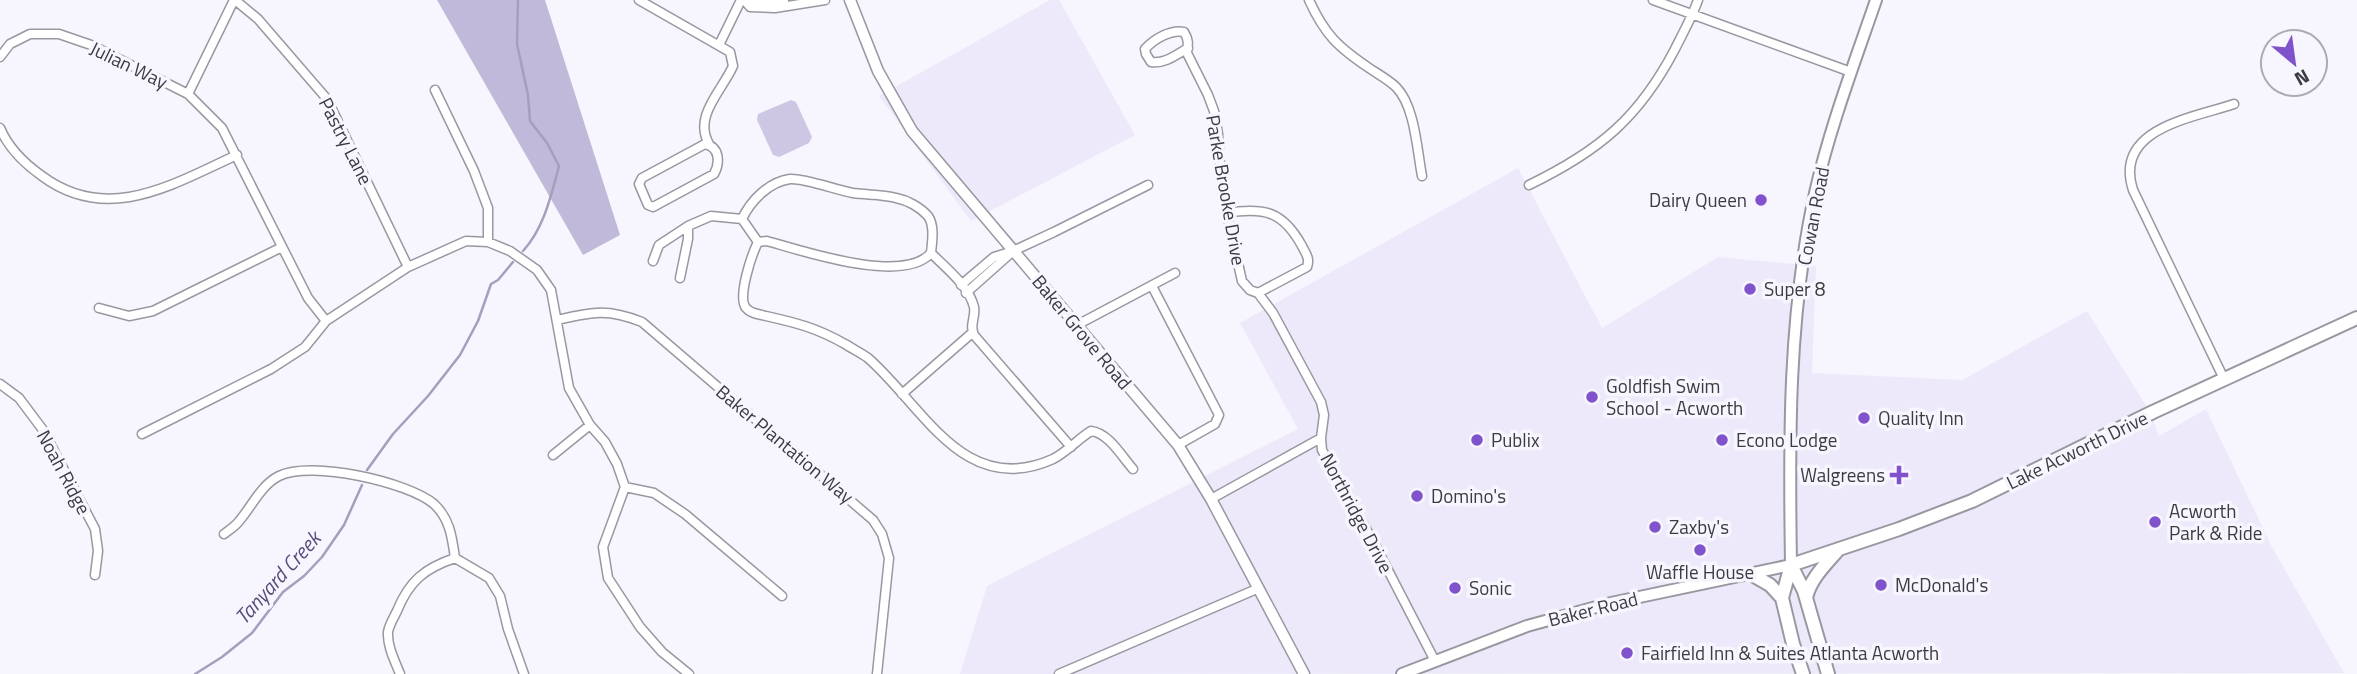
<svg xmlns="http://www.w3.org/2000/svg" width="2357" height="674" viewBox="0 0 2357 674" font-family="'Titillium Web',sans-serif">
<style>
.built{fill:#ede9fa}
.green{fill:#cec7e3}
.forest{fill:#c1b9d9}
.lines{fill:none;stroke-linecap:round;stroke-linejoin:round}
.stream{stroke:#a69ebd;stroke-width:2.5}
.minor-casing{stroke:#9997a0;stroke-width:11}
.tertiary-casing{stroke:#9997a0;stroke-width:13}
.secondary-casing{stroke:#9997a0;stroke-width:14}
.primary-casing{stroke:#9997a0;stroke-width:16}
.minor{stroke:#fff;stroke-width:8}
.tertiary{stroke:#fff;stroke-width:10}
.secondary{stroke:#fff;stroke-width:10}
.primary{stroke:#fff;stroke-width:12}
.poi-dot{fill:#8052cb;stroke:#f7f5fe;stroke-width:2.5}
.labels{text-anchor:middle;stroke-width:7;stroke-linejoin:round;paint-order:stroke}
.street-label{font-size:19px;fill:#3c3b3f;stroke:#f7f5fe}
.poi-label{font-size:19px;fill:#3c3b3f;stroke:#f7f5fe;text-anchor:start}
.water-label{font-size:21px;font-style:italic;fill:#5a4c7a;stroke:#f7f5fe}
</style>
<rect width="100%" height="100%" fill="#f7f5fe"/>
<path class="built" d="M 1050,0 L 1059,0 L 1135,135 L 971,221 L 879,96 Z
M 1518,168 L 1602,328 L 1718,257 L 1816,266 L 1812,373 L 1962,380 L 2087,311 L 2150,412 L 2159,436 L 2206,409 L 2273,549 L 2344,673 L 960,674 L 987,586 L 1298,429 L 1240,323 Z"/>
<path class="green" d="M 791,100 L 796,102 L 812,137 L 809,143 L 779,157 L 773,155 L 757,120 L 758,114 Z"/>
<path class="forest" d="M 437,0 L 545,0 L 620,235 L 583,255 Z"/>
<g class="lines">
<path class="stream" d="M 518,0 L 517,44 L 528,95 L 530,121 L 547,143 L 559,166 C 551,196 544,228 523,251
M 367,470 L 393,434 L 428,396 L 460,355 L 478,321 L 491,284 L 498,280 L 513,262
M 195,674 L 222,657 L 252,633 L 283,592 L 304,576 L 322,557 L 344,525 L 362,485"/>
<g class="minor-casing">
<path id="minor" d="M 235,0 L 258,19 L 327,99 L 408,267
M 639,0 L 730,52 L 733,66 C 722,91 693,116 709,144
M 744,0 L 750,7 L 775,8 L 825,0
M 753,0 L 784,0
M 1309,0 C 1325,35 1338,47 1369,68 C 1378,74 1389,80 1396,87 C 1415,106 1417,150 1422,176
M 1653,0 L 1851,72
M 719,45 L 741,0
M 1188,48 C 1176,55 1165,64 1151,62 L 1146,54 L 1145,49 C 1154,39 1171,29 1184,32 C 1189,40 1188,44 1187,53 L 1208,95 L 1214,111 L 1218,134 L 1221,181 L 1226,210 L 1242,281 L 1250,290 L 1258,293 L 1273,313 L 1321,402 L 1324,415 L 1321,438
M 0,57 L 10,44 L 30,34 L 59,34 L 91,45 L 188,94 L 222,128 L 308,298 L 326,321
M 435,90 L 474,171 L 488,208 L 488,242
M 188,94 L 234,0
M 0,128 C 8,147 25,164 42,176 C 108,225 173,184 237,155
M 705,144 C 720,147 720,163 714,174 L 653,207 L 648,205 L 639,184 L 642,178 Z
M 1529,185 C 1599,151 1639,118 1675,49 C 1683,33 1692,17 1698,0
M 1226,213 C 1264,207 1283,211 1302,246 C 1306,254 1310,258 1307,267 L 1258,293
M 758,242 L 742,219 C 751,200 769,182 790,179 C 805,178 836,190 853,193 C 867,195 882,194 896,198 C 907,200 920,207 928,216 C 935,226 932,242 931,253 C 903,285 803,251 767,241 L 758,242 C 752,254 737,297 746,308 C 751,314 759,314 766,316 C 797,323 817,328 845,344 C 853,349 861,353 868,358 C 924,407 964,499 1053,459 C 1067,452 1078,439 1091,431 C 1109,433 1122,457 1133,469
M 931,253 C 946,268 969,286 974,307 C 976,317 969,325 974,335 L 1071,447
M 653,261 L 659,245 L 688,226
M 680,278 L 688,239 L 688,226 L 711,216 L 742,219
M 961,285 L 994,257 L 1013,251 L 1054,232 L 1148,185
M 1152,286 L 1219,415 L 1215,424 L 1178,445
M 966,293 L 1011,253
M 99,308 L 129,316 L 153,311 L 282,247
M 557,320 C 592,312 607,308 642,322 L 873,520 L 882,534 L 889,558 L 877,674
M 1077,325 L 1175,273
M 2224,379 L 2133,190 C 2113,128 2193,118 2234,104
M 0,384 L 19,398 L 43,430 L 95,529 L 98,551 L 95,575
M 902,394 L 972,333
M 142,434 L 271,369 L 305,347 L 326,321 L 408,267 L 466,241 L 488,242 L 510,251 L 537,270 L 551,290 L 569,388 L 590,425 L 605,442 L 617,464 L 625,487 L 603,547 L 608,578 L 640,627 L 662,652 L 689,674
M 553,455 L 590,425
M 625,487 L 654,493 L 685,514 L 782,596
M 1211,499 L 1321,438 L 1322,450 L 1375,545 L 1435,661
M 224,534 C 229,530 236,526 240,520 C 252,506 261,485 279,476 C 311,460 408,482 434,504 C 450,519 452,537 455,558
M 400,674 C 395,661 387,646 388,632 C 389,625 394,617 397,611 C 409,581 425,568 455,558 L 489,578 L 500,596 L 508,629 L 524,674
M 1059,674 L 1259,588"/>
</g>
<g class="tertiary-casing">
<path id="tertiary" d="M 850,0 L 878,71 L 912,131 L 1178,445 L 1211,499 L 1304,674"/>
</g>
<g class="secondary-casing">
<path id="secondary" d="M 1402,674 L 1527,626 L 1611,603 L 1791,565 C 1789,441 1788,315 1815,193 C 1830,127 1854,64 1876,0"/>
</g>
<g class="primary-casing">
<path id="primary" d="M 1791,565 L 1899,529 L 1972,501 L 2153,412 L 2357,318
M 1791,565 L 1804,591 L 1828,674
M 1791,565 L 1782,598 L 1793,644 L 1803,674
M 1751,574 L 1770,585 L 1782,598
M 1806,598 C 1810,579 1826,564 1838,550"/>
</g>
<use href="#minor" class="minor"/>
<use href="#tertiary" class="tertiary"/>
<use href="#secondary" class="secondary"/>
<use href="#primary" class="primary"/>
</g>
<g class="poi-dot">
<circle cx="1761" cy="200" r="7"/>
<circle cx="1750" cy="289" r="7"/>
<circle cx="1592" cy="397" r="7"/>
<circle cx="1864" cy="418" r="7"/>
<circle cx="1477" cy="440" r="7"/>
<circle cx="1722" cy="440" r="7"/>
<path d="M1895.5 464.5h7v7h7v7h-7v7h-7v-7h-7v-7h7z"/>
<circle cx="1417" cy="496" r="7"/>
<circle cx="2155" cy="522" r="7"/>
<circle cx="1655" cy="527" r="7"/>
<circle cx="1700" cy="550" r="7"/>
<circle cx="1881" cy="585" r="7"/>
<circle cx="1455" cy="588" r="7"/>
<circle cx="1627" cy="653" r="7"/>
</g>
<g class="labels">
<g class="street-label">
<text transform="translate(129 65) rotate(26)" y="7">Julian Way</text>
<text transform="translate(346 141) rotate(63)" y="7">Pastry Lane</text>
<text transform="translate(1226 190) rotate(80)" y="7">Parke Brooke Drive</text>
<text transform="translate(1813 216) rotate(-79)" y="7">Cowan Road</text>
<text transform="translate(1082 332) rotate(50)" y="7">Baker Grove Road</text>
<text transform="translate(785 444) rotate(40)" y="7">Baker Plantation Way</text>
<text transform="translate(2077 450) rotate(-26)" y="7">Lake Acworth Drive</text>
<text transform="translate(64 472) rotate(62)" y="7">Noah Ridge</text>
<text transform="translate(1357 513) rotate(62)" y="7">Northridge Drive</text>
<text transform="translate(1593 609) rotate(-14)" y="7">Baker Road</text>
</g>
<g class="poi-label">
<text x="1747" y="207" text-anchor="end">Dairy Queen</text>
<text x="1764" y="296">Super 8</text>
<text x="1606" y="393">Goldfish Swim<tspan x="1606" dy="22">School - Acworth</tspan></text>
<text x="1878" y="425">Quality Inn</text>
<text x="1491" y="447">Publix</text>
<text x="1736" y="447">Econo Lodge</text>
<text x="1885" y="482" text-anchor="end">Walgreens</text>
<text x="1431" y="503">Domino's</text>
<text x="2169" y="518">Acworth<tspan x="2169" dy="22">Park &amp; Ride</tspan></text>
<text x="1669" y="534">Zaxby's</text>
<text x="1700" y="579" text-anchor="middle">Waffle House</text>
<text x="1895" y="592">McDonald's</text>
<text x="1469" y="595">Sonic</text>
<text x="1641" y="660">Fairfield Inn &amp; Suites Atlanta Acworth</text>
</g>
<g class="water-label">
<text transform="translate(278 578) rotate(-48)" y="7">Tanyard Creek</text>
</g>
</g>
<g transform="translate(2294 63) rotate(151)"><circle r="33" fill="#f7f5fe" stroke="#acabb2" stroke-width="2"/>
<path d="M0-5L12 26L0 18L-12 26Z" fill="#8052cb"/>
<text y="-10" font-size="19" font-weight="bold" text-anchor="middle" fill="#3c3b3f">N</text>
</g>
</svg>
